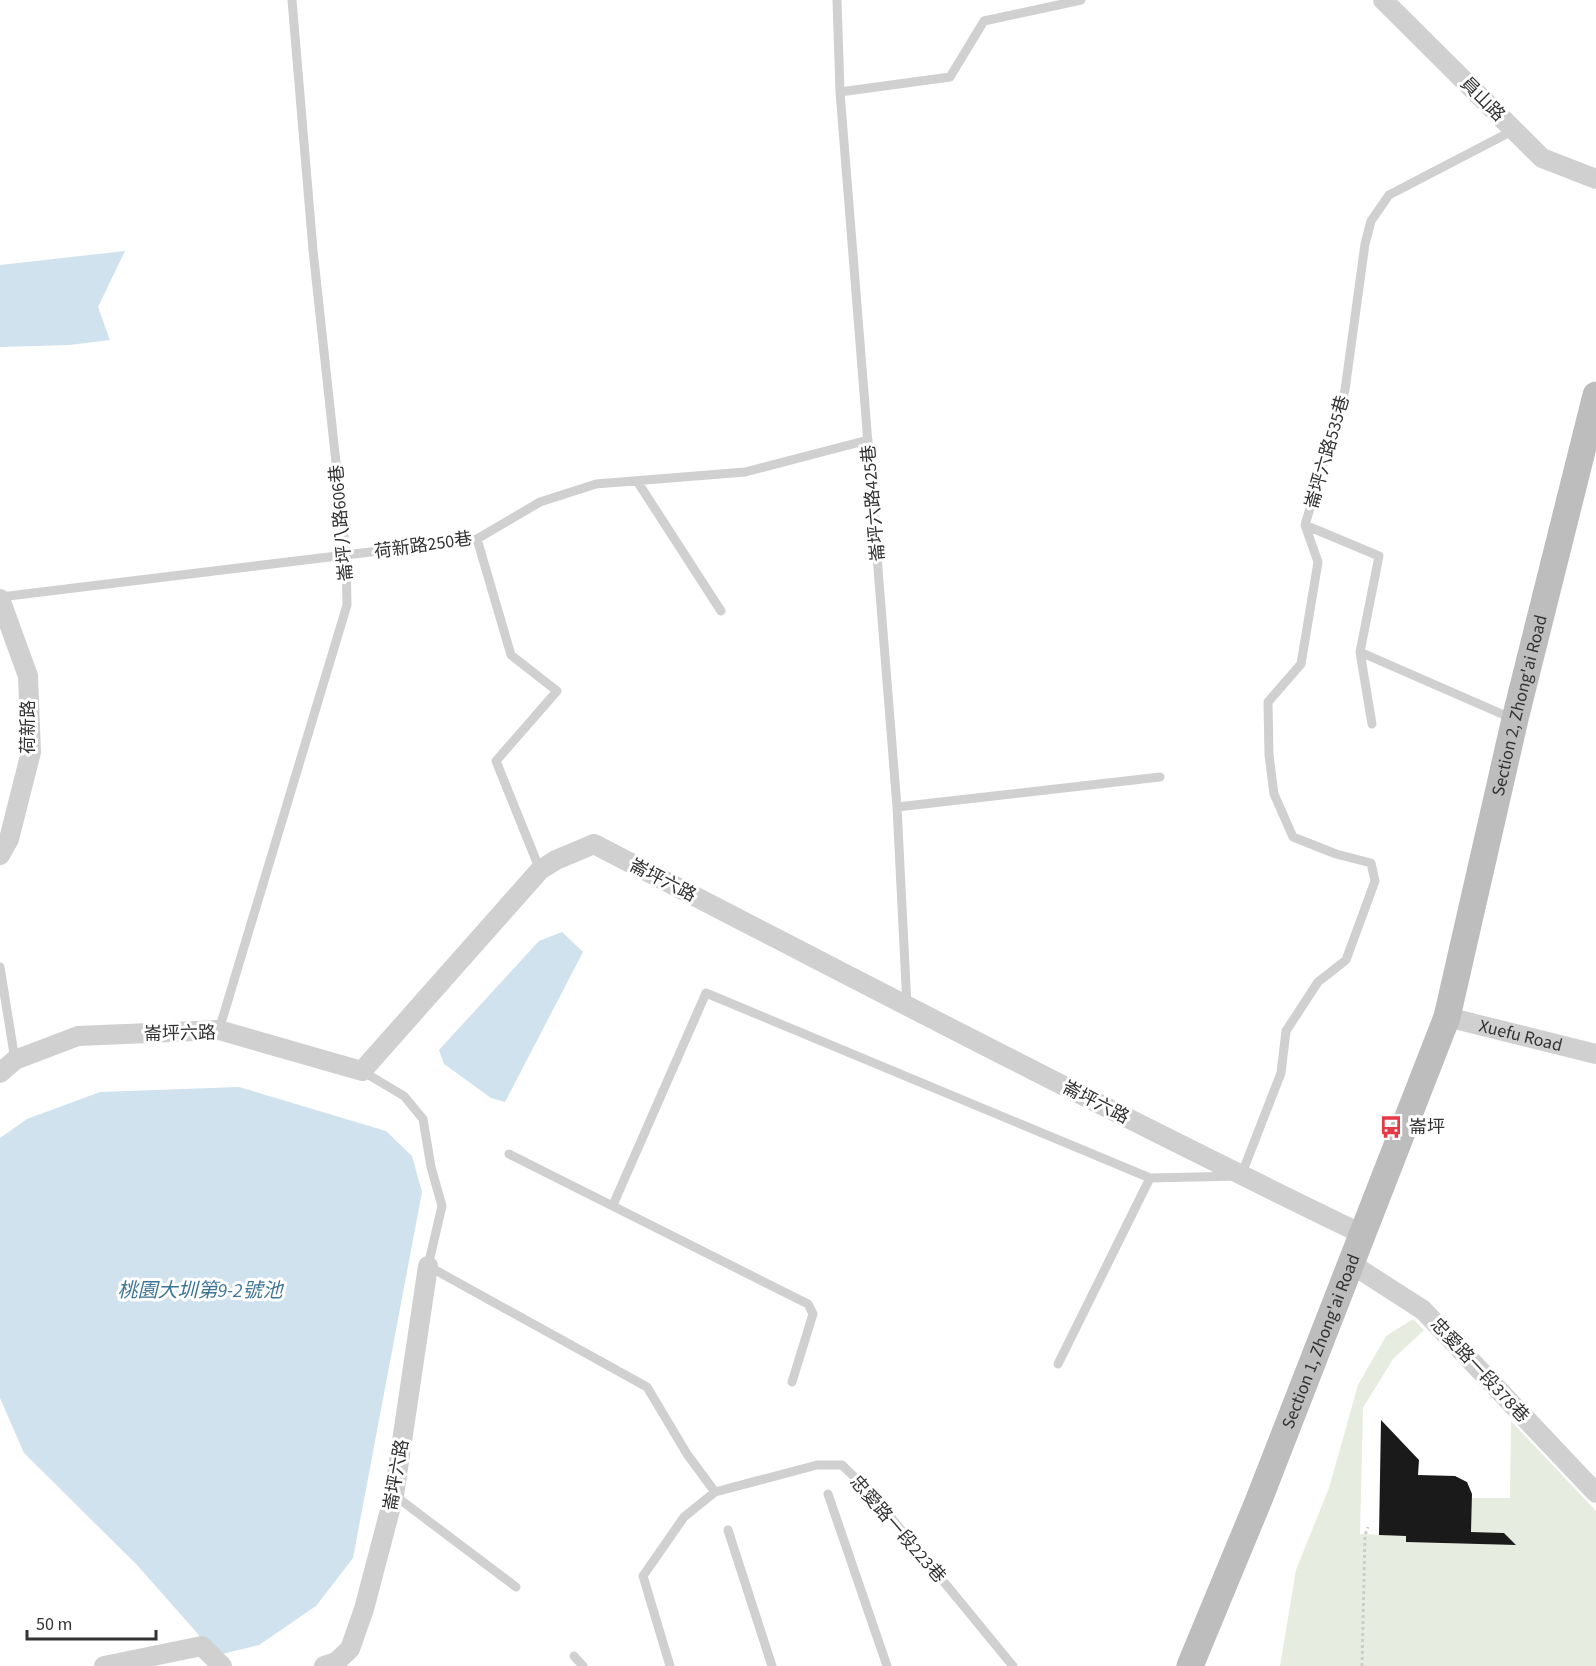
<svg xmlns="http://www.w3.org/2000/svg" width="1596" height="1666" viewBox="0 0 1596 1666" font-family="'Source Sans 3','Noto Sans TC',sans-serif">
<style>
.green{fill:#e6ecdf}
.water{fill:#cfe2ee}
.building{fill:#1a1a1a}
.lines{fill:none;stroke-linecap:round;stroke-linejoin:round}
.path{stroke:#cdcdcd;stroke-width:3;stroke-dasharray:3 3;stroke-linecap:butt}
.lane{stroke:#d0d0d0;stroke-width:9}
.street{stroke:#d0d0d0;stroke-width:20}
.secondary{stroke:#bdbdbd;stroke-width:27}
.labels{text-anchor:middle;stroke-width:6;stroke-linejoin:round;paint-order:stroke}
.street-label{font-size:18px;fill:#333;stroke:#fff}
.poi-label{font-size:18px;fill:#333;stroke:#fff;text-anchor:start}
.water-label{font-size:20px;font-style:italic;fill:#3f7597;stroke:#fff}
</style>
<rect width="100%" height="100%" fill="#fff"/>
<path class="green" d="M 1413,1319 L 1424,1330 L 1393,1359 L 1363,1408 L 1360,1534 L 1406,1536 L 1406,1542 L 1515,1545 L 1504,1533 L 1471,1532 L 1472,1498 L 1510,1498 L 1511,1421 L 1596,1511 L 1596,1666 L 1280,1666 L 1296,1570 L 1329,1488 L 1358,1385 L 1386,1336 Z"/>
<path class="water" d="M 125,251 L 98,307 L 110,340 L 69,345 L 0,347 L 0,265 Z
M 562,932 L 583,952 L 505,1102 L 491,1098 L 444,1064 L 439,1050 L 539,941 Z
M 239,1087 L 386,1131 L 412,1156 L 422,1192 L 353,1558 L 316,1606 L 259,1645 L 210,1657 L 198,1634 L 137,1565 L 24,1453 L 0,1398 L 0,1138 L 27,1119 L 100,1092 Z"/>
<path class="building" d="M 1381,1420 L 1419,1460 L 1418,1475 L 1455,1476 L 1467,1482 L 1472,1494 L 1471,1532 L 1504,1533 L 1516,1545 L 1406,1542 L 1406,1536 L 1379,1535 Z"/>
<g class="lines">
<path class="path" d="M 1362,1666 L 1365,1535 L 1368,1527"/>
<path class="lane" d="M 837,0 L 840,92 L 897,807 L 907,1006
M 840,92 L 950,77 L 984,21 L 1081,0
M 637,481 L 721,611
M 1305,525 L 1379,556 L 1360,652 L 1511,718
M 477,539 L 511,655 L 557,691 L 496,761 L 540,870
M 0,597 L 477,539 L 540,502 L 596,484 L 745,472 L 868,440
M 1360,652 L 1372,724
M 897,807 L 1160,777
M 0,967 L 15,1060
M 219,1030 L 347,605 L 346,555 L 313,250 L 292,0
M 362,1071 L 404,1096 L 423,1119 L 431,1167 L 442,1206 L 428,1266 L 647,1387 L 687,1454 L 715,1492
M 509,1154 L 808,1304 L 813,1314 L 792,1382
M 613,1205 L 706,993 L 1150,1178 L 1241,1176 L 1281,1073 L 1286,1031 L 1318,982 L 1346,960 L 1375,881 L 1371,863 L 1336,854 L 1293,837 L 1274,794 L 1269,755 L 1268,702 L 1301,664 L 1318,562 L 1305,525 L 1345,390 L 1365,244 L 1371,221 L 1389,195 L 1514,130
M 1058,1364 L 1150,1178
M 828,1494 L 887,1666
M 394,1495 L 516,1587
M 728,1530 L 772,1666
M 574,1656 L 583,1666
M 670,1666 L 643,1576 L 684,1517 L 715,1492 L 817,1465 L 842,1465 L 870,1492 L 1013,1666"/>
<g class="street">
<path d="M 1383,0 L 1542,158 L 1596,179"/>
<path d="M 0,599 L 28,676 L 31,752 L 9,839 L 0,855"/>
<path id="s1" d="M 1447,1017 L 1596,1054"/>
<path d="M 0,1073 L 15,1060 L 78,1036 L 219,1030 L 362,1071 L 540,870 L 556,860 L 594,844 C 849,976 1104,1109 1362,1234"/>
<path d="M 1350,1263 L 1423,1310 L 1596,1493"/>
<path d="M 104,1666 L 202,1646 L 222,1666"/>
<path d="M 324,1666 L 336,1662 L 350,1649 L 364,1609 L 394,1495 L 428,1266"/>
</g>
<path class="secondary" id="s2" d="M 1190,1666 L 1258,1502 L 1447,1017 L 1515,719 L 1596,395"/>
</g>
<defs>
<g id="bus-bare" transform="scale(1.8)"><path d="M-5-6H5V4H4V6H2V4H-2V6H-4V4H-5ZM-3.5-4V0h7V-4ZM-3.5 1.2v1.5H-2V1.2ZM2 1.2v1.5H3.5V1.2Z" fill="#e63946" stroke="#fff" stroke-width="2.5" paint-order="stroke"/></g>
</defs>
<g fill-rule="evenodd">
<use href="#bus-bare" x="1391" y="1127"/>
</g>
<g class="labels">
<g class="street-label">
<text transform="translate(1483 99) rotate(45)" y="6">員山路</text>
<text transform="translate(1327 452) rotate(-74)" y="6">崙坪六路535巷</text>
<text transform="translate(873 503) rotate(-95)" y="6">崙坪六路425巷</text>
<text transform="translate(341 523) rotate(-95)" y="6">崙坪八路606巷</text>
<text transform="translate(423 545) rotate(-8)" y="6">荷新路250巷</text>
<text dy="6" stroke="none"><textPath href="#s2" startOffset="1018">Section 2, Zhong'ai Road</textPath></text>
<text transform="translate(28 727) rotate(-90)" y="6">荷新路</text>
<text transform="translate(663 880) rotate(27)" y="6">崙坪六路</text>
<text transform="translate(180 1033) rotate(-1)" y="6">崙坪六路</text>
<text dy="6" stroke="none"><textPath href="#s1" startOffset="76">Xuefu Road</textPath></text>
<text transform="translate(1096 1102) rotate(27)" y="6">崙坪六路</text>
<text dy="6" stroke="none"><textPath href="#s2" startOffset="350">Section 1, Zhong'ai Road</textPath></text>
<text transform="translate(1480 1370) rotate(47)" y="6">忠愛路一段378巷</text>
<text transform="translate(396 1475) rotate(-80)" y="6">崙坪六路</text>
<text transform="translate(898 1529) rotate(49)" y="6">忠愛路一段223巷</text>
</g>
<g class="poi-label">
<text x="1409" y="1133">崙坪</text>
</g>
<g class="water-label">
<text x="200" y="1297">桃園大圳第9-2號池</text>
</g>
</g>
<path d="M27 1630v9h129v-9" fill="none" stroke="#333333" stroke-width="3"/>
<text x="36" y="1630" font-size="18" fill="#333333" stroke="#ffffff" stroke-width="4.5" paint-order="stroke">50 m</text>
</svg>
